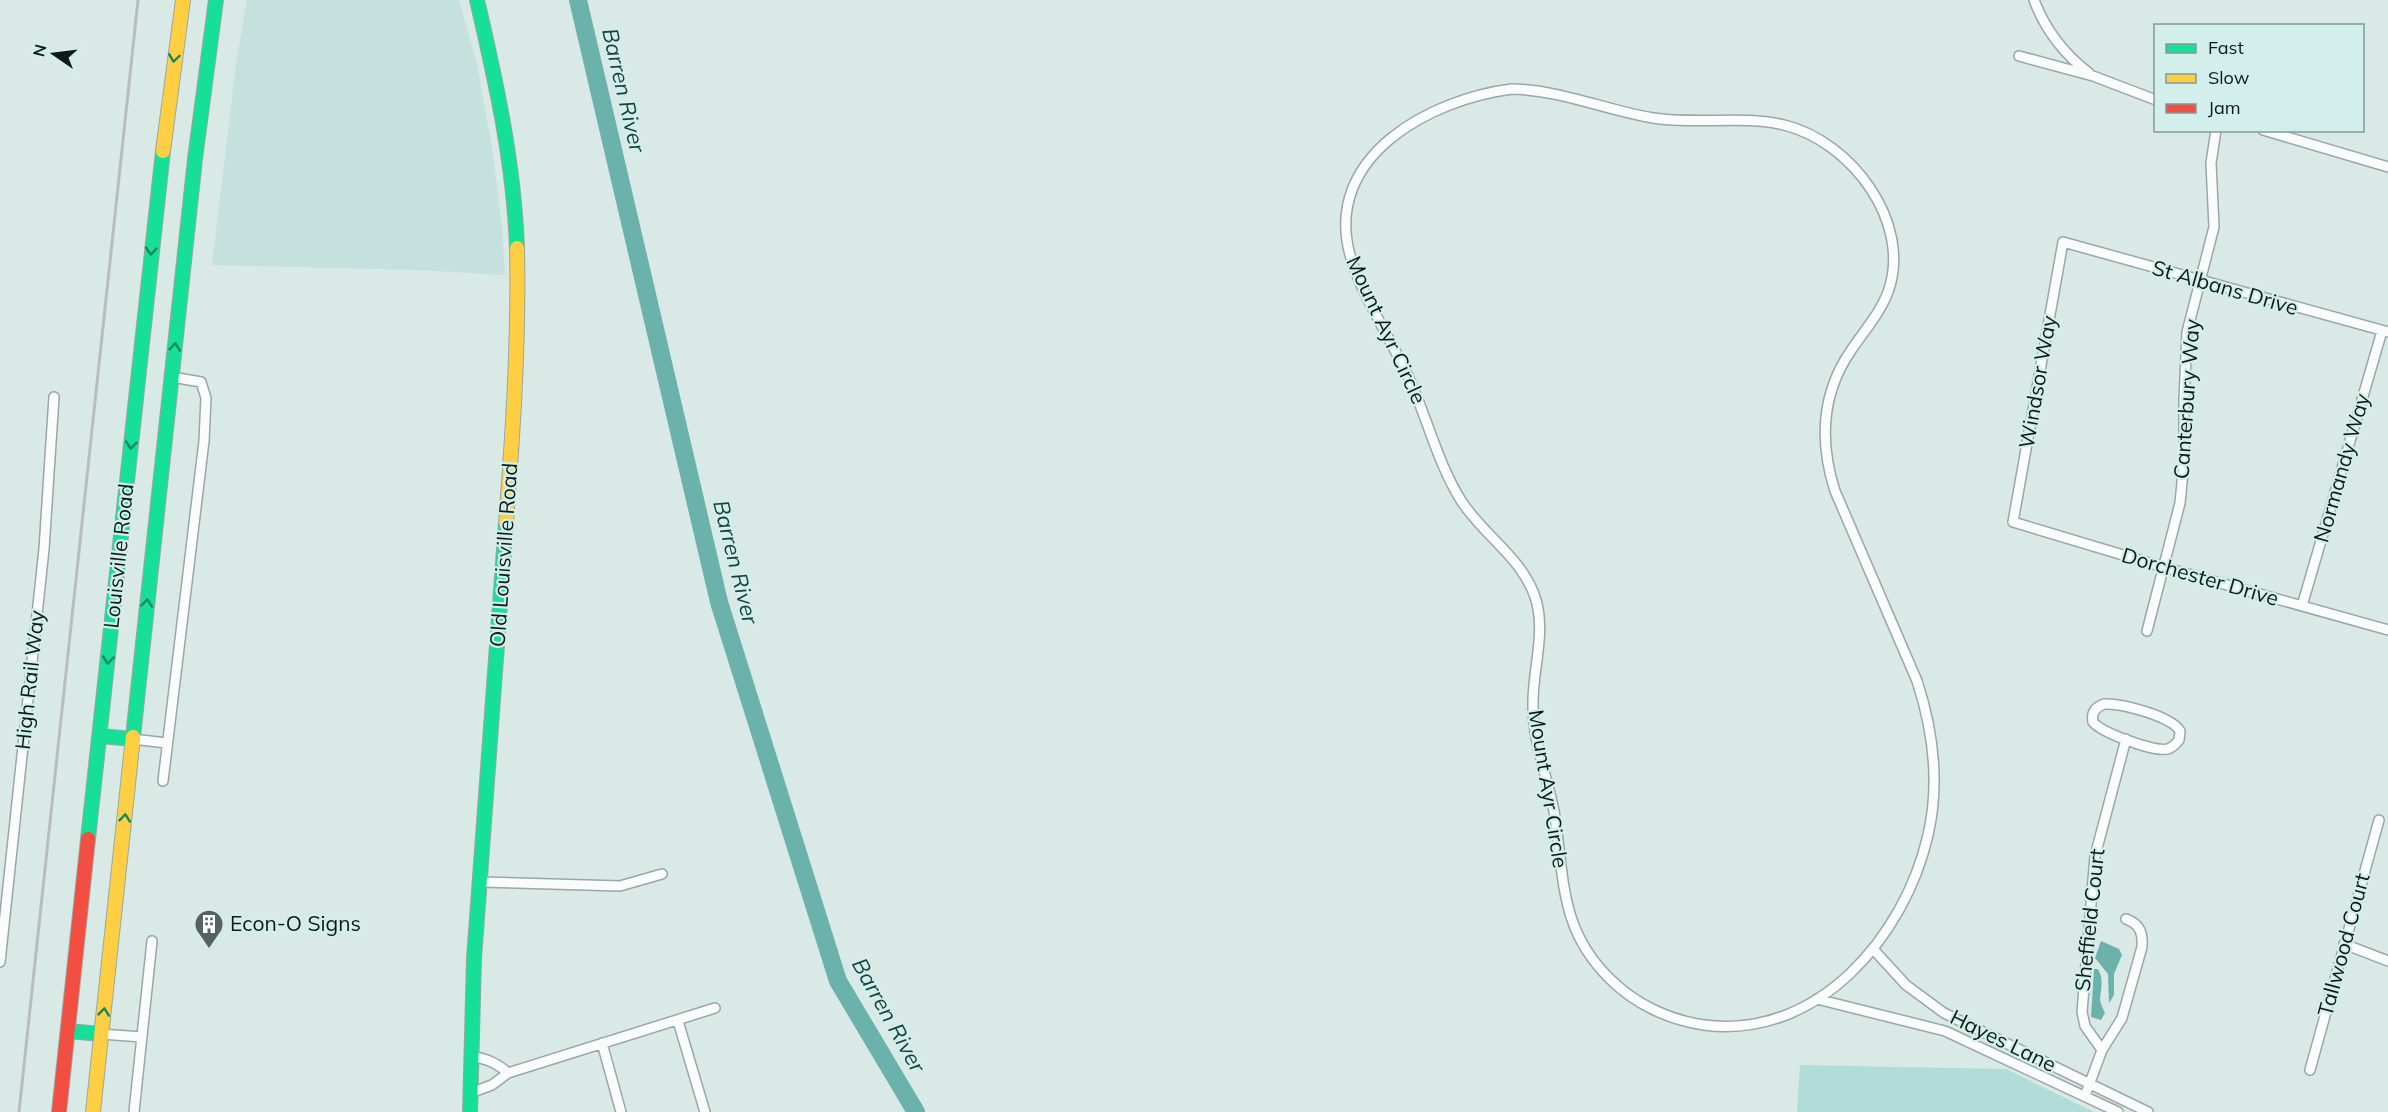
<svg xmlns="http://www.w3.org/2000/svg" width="2388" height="1112" viewBox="0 0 2388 1112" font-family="Mulish,sans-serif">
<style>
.built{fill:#c4e1dd}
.green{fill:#b2dcd7}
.water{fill:#6cb2ac}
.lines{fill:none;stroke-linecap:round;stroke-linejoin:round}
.river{stroke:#6cb2ac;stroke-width:18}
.street-casing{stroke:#9aa7a5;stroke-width:12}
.fast-casing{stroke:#9aa7a5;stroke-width:16}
.slow-casing{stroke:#9aa7a5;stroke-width:16}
.jam-casing{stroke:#9aa7a5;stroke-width:16}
.street{stroke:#f9fcfb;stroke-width:9}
.fast{stroke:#16e098;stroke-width:14}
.slow{stroke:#ffcf43;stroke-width:14}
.jam{stroke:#f24e42;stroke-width:14}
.rail{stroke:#b9bdbc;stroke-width:3}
.oneway{stroke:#13875e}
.labels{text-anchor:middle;stroke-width:4.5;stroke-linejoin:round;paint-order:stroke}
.street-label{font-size:21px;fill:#0f1a18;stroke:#d2efeb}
.poi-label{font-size:21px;fill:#0f1a18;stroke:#d2efeb;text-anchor:start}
.water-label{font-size:22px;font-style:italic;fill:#17423e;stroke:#d2efeb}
</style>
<rect width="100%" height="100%" fill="#d8e9e6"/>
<path class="built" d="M 247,0 L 459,0 L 477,64 L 493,155 L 502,227 L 505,275 L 418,270 L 212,265 L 236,64 Z"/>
<path class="green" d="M 1800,1065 L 2006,1069 L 2094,1112 L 1797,1112 Z"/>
<path class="water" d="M 2101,941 L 2119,949 L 2122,955 L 2114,974 L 2114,995 L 2109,1003 L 2108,974 L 2095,958 Z
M 2094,969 L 2098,969 C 2104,980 2101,987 2100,999 C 2100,1003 2103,1008 2105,1013 L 2101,1020 L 2091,1017 Z"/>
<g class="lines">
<path class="river" d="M 578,0 L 719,602 L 838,981 L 916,1112"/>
<g class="street-casing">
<path id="street" d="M 2034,0 C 2045,29 2064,54 2089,73
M 2019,56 L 2093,76 L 2156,100
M 1512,89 C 1561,90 1605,110 1653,118 C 1697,125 1742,115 1784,125 C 1851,141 1913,223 1888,292 C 1880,313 1865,330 1852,349 C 1821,393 1819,441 1835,491 L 1917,681 C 1933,730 1940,783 1928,835 C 1905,936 1818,1040 1704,1025 C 1669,1020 1635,1004 1610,979 C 1558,928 1565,877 1554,811 C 1547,776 1533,743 1533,706 C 1532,671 1546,635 1536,600 C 1524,559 1485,537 1462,502 C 1437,463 1427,416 1407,374 C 1390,338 1360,292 1350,255 C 1323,156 1431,99 1512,89 Z
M 2263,130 L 2388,167
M 2388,332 L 2063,242 L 2013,522 L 2163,567 L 2388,630
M 2302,606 L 2382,331
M 2147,631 L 2180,503 L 2184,462 L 2184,400 L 2187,332 L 2214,227 L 2211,163 L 2216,130
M 2104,704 C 2121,703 2171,716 2180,731 L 2179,740 C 2176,744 2173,747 2168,749 C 2154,752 2102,733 2093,722 C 2091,712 2096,707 2104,704 Z
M 133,739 L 166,743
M 163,781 L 204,441 L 206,398 L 201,382 L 172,377
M 480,882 L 620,886 L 662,874
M 2344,944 L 2388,961
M 1873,949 L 1906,985 L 1944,1013 L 2148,1112
M 0,962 L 44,549 L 54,397
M 1817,999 L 1945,1031 L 2118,1112
M 678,1021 L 705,1112
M 101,1034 L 142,1037
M 602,1043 L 621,1112
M 2102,1050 L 2122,1018 L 2142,947 C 2143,933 2140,924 2126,919
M 471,1056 C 486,1059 496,1062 508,1073 L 715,1008
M 2310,1070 L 2379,820
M 470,1093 L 492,1085 L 508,1073
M 2085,1096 L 2102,1050 L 2085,1026 L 2082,1012 L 2095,856 L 2126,739
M 134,1112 L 152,941"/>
</g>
<g class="fast-casing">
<path id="fast" d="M 477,0 C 496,82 514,163 517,248
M 100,736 L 133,739
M 133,737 L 195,159 L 216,0
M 88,839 L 163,151
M 68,1031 L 101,1034
M 470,1112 L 474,959 L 506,522"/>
</g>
<g class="slow-casing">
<path id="slow" d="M 163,151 L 183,0
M 506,522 C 513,431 519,339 517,248
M 93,1112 L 133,737"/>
</g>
<g class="jam-casing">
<path id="jam" d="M 59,1112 L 88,839"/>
</g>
<use href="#street" class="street"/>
<use href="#fast" class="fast"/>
<use href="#slow" class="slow"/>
<use href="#jam" class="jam"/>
<path class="rail" d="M 19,1112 L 138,0"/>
</g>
<defs><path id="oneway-chevron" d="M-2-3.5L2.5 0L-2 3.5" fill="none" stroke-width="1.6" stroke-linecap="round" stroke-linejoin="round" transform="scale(1.5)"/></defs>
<g class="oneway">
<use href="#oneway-chevron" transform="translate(174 58) rotate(98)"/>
<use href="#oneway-chevron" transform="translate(151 251) rotate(96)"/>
<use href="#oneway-chevron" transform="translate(175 347) rotate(-84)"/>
<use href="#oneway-chevron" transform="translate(131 445) rotate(96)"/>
<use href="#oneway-chevron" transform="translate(147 603) rotate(-84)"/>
<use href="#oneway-chevron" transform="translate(108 660) rotate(96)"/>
<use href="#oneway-chevron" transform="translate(125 818) rotate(-84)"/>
<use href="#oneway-chevron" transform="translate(104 1012) rotate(-84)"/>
</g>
<defs>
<g id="building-pin" transform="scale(1.5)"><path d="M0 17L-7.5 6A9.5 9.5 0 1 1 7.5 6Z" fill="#556260" stroke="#d2efeb"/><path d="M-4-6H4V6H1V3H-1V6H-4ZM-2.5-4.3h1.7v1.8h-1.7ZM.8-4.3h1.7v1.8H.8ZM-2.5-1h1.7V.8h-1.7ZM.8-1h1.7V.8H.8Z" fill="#fff"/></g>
</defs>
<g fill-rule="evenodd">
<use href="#building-pin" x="209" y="924"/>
</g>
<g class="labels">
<g class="street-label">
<text transform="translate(2225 288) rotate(16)" y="7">St Albans Drive</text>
<text transform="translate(1386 330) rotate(65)" y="7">Mount Ayr Circle</text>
<text transform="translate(2038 382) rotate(-80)" y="7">Windsor Way</text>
<text transform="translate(2187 399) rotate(-86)" y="7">Canterbury Way</text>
<text transform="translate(2342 468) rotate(-74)" y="7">Normandy Way</text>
<text transform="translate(504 555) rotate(-86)" y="7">Old Louisville Road</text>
<text transform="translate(119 556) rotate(-84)" y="7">Louisville Road</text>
<text transform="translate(2200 577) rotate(16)" y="7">Dorchester Drive</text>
<text transform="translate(30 680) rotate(-84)" y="7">High Rail Way</text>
<text transform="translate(1548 789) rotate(81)" y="7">Mount Ayr Circle</text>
<text transform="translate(2090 920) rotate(-84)" y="7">Sheffield Court</text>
<text transform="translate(2344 945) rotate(-75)" y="7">Tallwood Court</text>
<text transform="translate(2003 1041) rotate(26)" y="7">Hayes Lane</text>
</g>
<g class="poi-label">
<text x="230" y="931">Econ-O Signs</text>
</g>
<g class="water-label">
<text transform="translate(624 90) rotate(77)" y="8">Barren River</text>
<text transform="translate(736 562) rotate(76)" y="8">Barren River</text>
<text transform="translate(889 1015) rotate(61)" y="8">Barren River</text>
</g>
</g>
<rect x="2154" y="24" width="210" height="108" fill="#d2efeb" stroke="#849a97" stroke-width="1.5"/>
<rect x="2166" y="44" width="30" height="9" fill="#16e098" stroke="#849a97" stroke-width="1.5"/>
<text x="2208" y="54" font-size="18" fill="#0f1a18">Fast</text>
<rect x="2166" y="74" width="30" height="9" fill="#ffcf43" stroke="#849a97" stroke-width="1.5"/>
<text x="2208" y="84" font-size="18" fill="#0f1a18">Slow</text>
<rect x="2166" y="104" width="30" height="9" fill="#f24e42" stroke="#849a97" stroke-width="1.5"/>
<text x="2208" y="114" font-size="18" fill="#0f1a18">Jam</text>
<g transform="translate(54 54) rotate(284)" stroke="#d2efeb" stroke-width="4.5" paint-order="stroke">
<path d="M0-4.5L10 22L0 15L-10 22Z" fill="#0f1a18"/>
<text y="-9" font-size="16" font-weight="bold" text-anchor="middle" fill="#0f1a18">N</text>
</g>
</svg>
